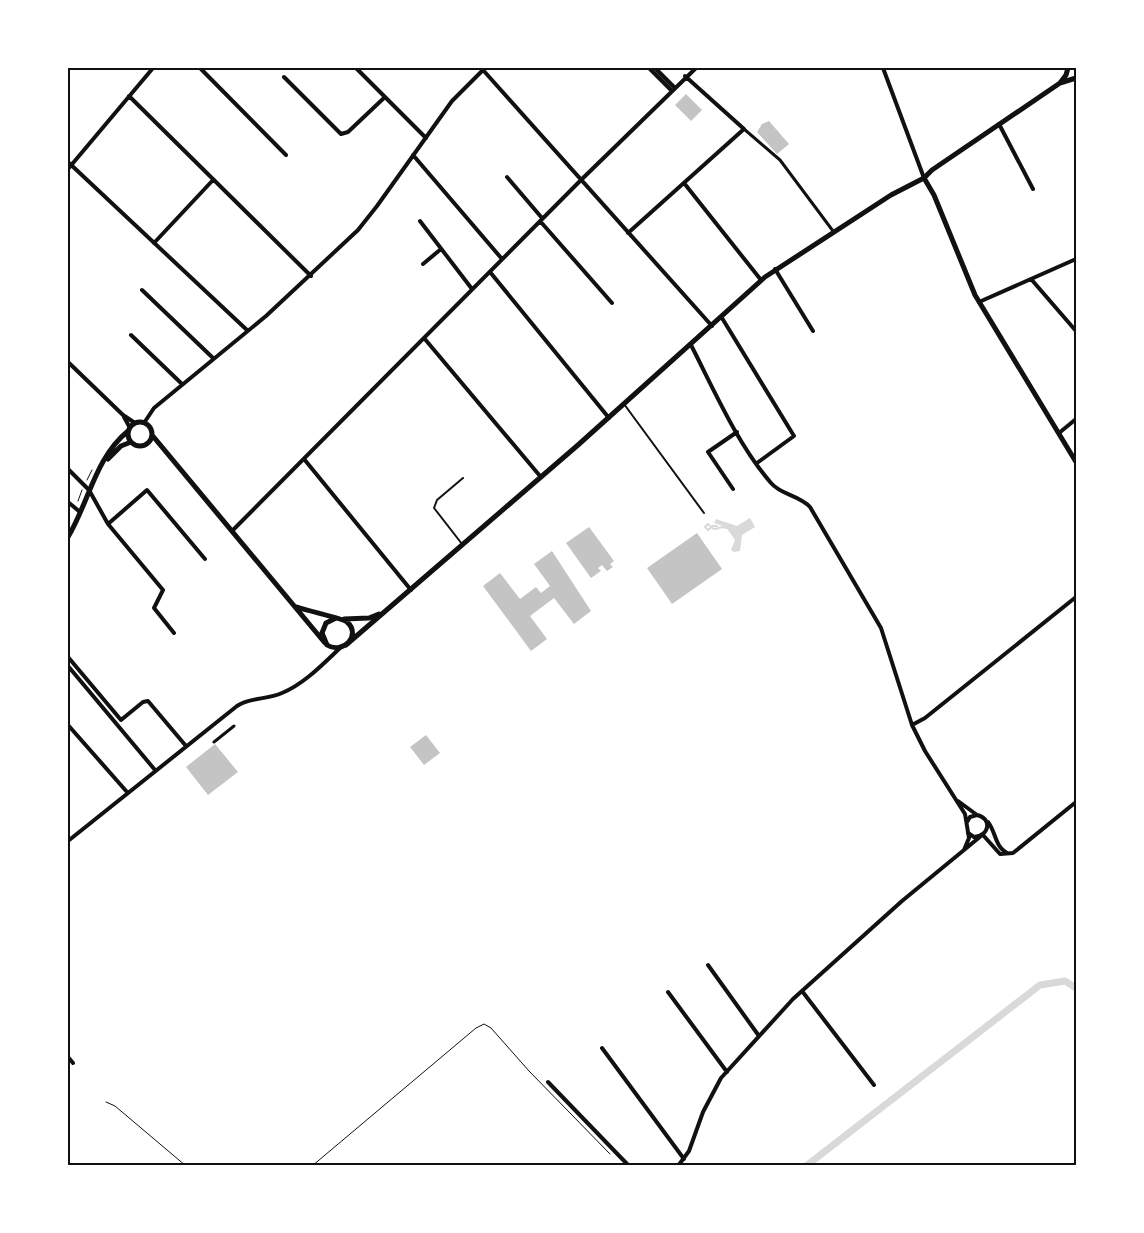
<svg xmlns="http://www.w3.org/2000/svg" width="1144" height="1233" viewBox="0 0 1144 1233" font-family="'Source Sans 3',sans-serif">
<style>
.water{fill:#d9d9d9}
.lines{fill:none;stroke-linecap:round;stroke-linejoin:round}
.stream{stroke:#d9d9d9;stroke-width:2}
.canal{stroke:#d9d9d9;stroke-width:7}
.building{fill:#c4c4c4}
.path{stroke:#111;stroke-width:1}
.service{stroke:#111;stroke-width:2}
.pedestrian{stroke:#111;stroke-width:3}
.minor{stroke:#111;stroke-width:4}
.tertiary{stroke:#111;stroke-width:5}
.neatline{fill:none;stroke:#111;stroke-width:2}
</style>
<rect width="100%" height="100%" fill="#fff"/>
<path class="water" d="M 750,518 L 755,527 L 742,535 L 740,551 L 734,552 L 731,550 L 735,540 L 726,527 L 714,523 L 716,519 L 737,526 Z"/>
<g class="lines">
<path class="stream" d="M 717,526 L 713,526 L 708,530 L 705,527 L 708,524 L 714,529 L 715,529 L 722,527 L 727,528"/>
<path class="canal" d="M 806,1166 L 1040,985 L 1065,981 L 1076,988"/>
</g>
<path class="building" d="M 686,94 L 702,110 L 691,121 L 675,105 Z
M 769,121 L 789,144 L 777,154 L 757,132 L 762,124 Z
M 589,527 L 614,561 L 610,564 L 613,567 L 607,571 L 602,565 L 598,568 L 601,571 L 591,578 L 566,543 Z
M 697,533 L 722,569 L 672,604 L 647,568 Z
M 552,551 L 591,611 L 574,624 L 554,598 L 530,616 L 547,639 L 531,651 L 483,586 L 500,573 L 520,599 L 536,587 L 541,593 L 550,586 L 534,564 Z
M 426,735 L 440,753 L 424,765 L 410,747 Z
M 215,744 L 238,772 L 208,795 L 186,767 Z"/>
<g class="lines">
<path class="path" d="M 87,480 L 92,470
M 78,501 L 82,490
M 106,1102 L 115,1106 L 186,1166
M 312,1166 L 476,1028 L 484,1024 L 491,1028 L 529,1071 L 610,1154"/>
<path class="service" d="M 624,404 L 704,513
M 462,544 L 434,508 L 437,500 L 463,478"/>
<path class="pedestrian" d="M 744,129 L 780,160 L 833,231
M 214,742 L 234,726"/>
<path class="minor" d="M 200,68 L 286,155
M 356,68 L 426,138
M 649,68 L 671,90
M 655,68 L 674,87
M 883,68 L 924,178
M 483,70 L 712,326
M 284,77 L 341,134 L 348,132 L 385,97
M 129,96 L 311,276
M 999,124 L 1033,189
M 413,155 L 502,259
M 68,162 L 248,331
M 68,169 L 153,68
M 507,177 L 542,218
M 684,183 L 761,280
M 420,221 L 472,289
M 540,221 L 612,303
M 628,233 L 744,129 L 685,76
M 154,243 L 213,180
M 423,264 L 441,249
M 775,269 L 813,331
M 490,272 L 609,418
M 1031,279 L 1076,331
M 142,290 L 213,358
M 979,302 L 1076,259
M 722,318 L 794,436 L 757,463
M 131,335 L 182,384
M 424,338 L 540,476
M 691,345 C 714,390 738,445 771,483 C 781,495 799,495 810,507 L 881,628 L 912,725 L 925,751 L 965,814 L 969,838 L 964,850
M 68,362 L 123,415 L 135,423
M 124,417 L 130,428
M 144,423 L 154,408 L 266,316 L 358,230 L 377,206 L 452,101 L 485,68
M 1059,433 L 1076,419
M 304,459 L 411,590
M 68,469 L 89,490 L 108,524 L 163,590 L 154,608 L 174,633
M 733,489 L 708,452 L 737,432
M 68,502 L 80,512
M 108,524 L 147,490 L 205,559
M 232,531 L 581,180 L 696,68
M 68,657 L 121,720 L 143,702 L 148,701 L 186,746
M 68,666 L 155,770
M 68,725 L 127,792
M 912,725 L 925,718 L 1076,597
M 958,801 L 977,815
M 967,822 L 970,817 L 977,815 C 992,818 990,836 974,837 L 968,833
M 988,822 C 996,832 995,847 1007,853
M 983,835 L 1000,854 L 1013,853 L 1076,802
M 68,841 L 237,706 C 250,697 267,700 282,693 C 304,684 323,664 340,648
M 708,965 L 759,1036
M 802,991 L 874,1085
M 668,992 L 727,1072
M 602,1048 L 684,1159
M 68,1057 L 73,1063
M 548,1082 L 629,1166
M 678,1166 L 689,1151 L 703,1112 L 721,1078 L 793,999 L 902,901 L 981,836"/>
<path class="tertiary" d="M 1060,83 L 1066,75 L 1068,68
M 924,178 L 934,195 L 975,295 L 1076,462
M128 434a12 12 0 1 1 24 0a12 12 0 1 1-24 0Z
M 152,435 L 325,643
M 108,459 L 121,446 L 131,442
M 68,537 C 89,502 95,458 128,431
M 297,607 C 307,611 343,618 347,622 C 362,635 343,655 327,645 L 322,633 L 326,623 L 336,618
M 344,619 L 369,618 L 379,614
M 346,645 L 578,445 L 765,277 L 891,195 L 924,178 L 932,170 L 1060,83 L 1076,78"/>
</g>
<rect width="1144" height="1233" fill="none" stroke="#ffffff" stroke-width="138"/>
<rect x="69" y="69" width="1006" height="1095" class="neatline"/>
</svg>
